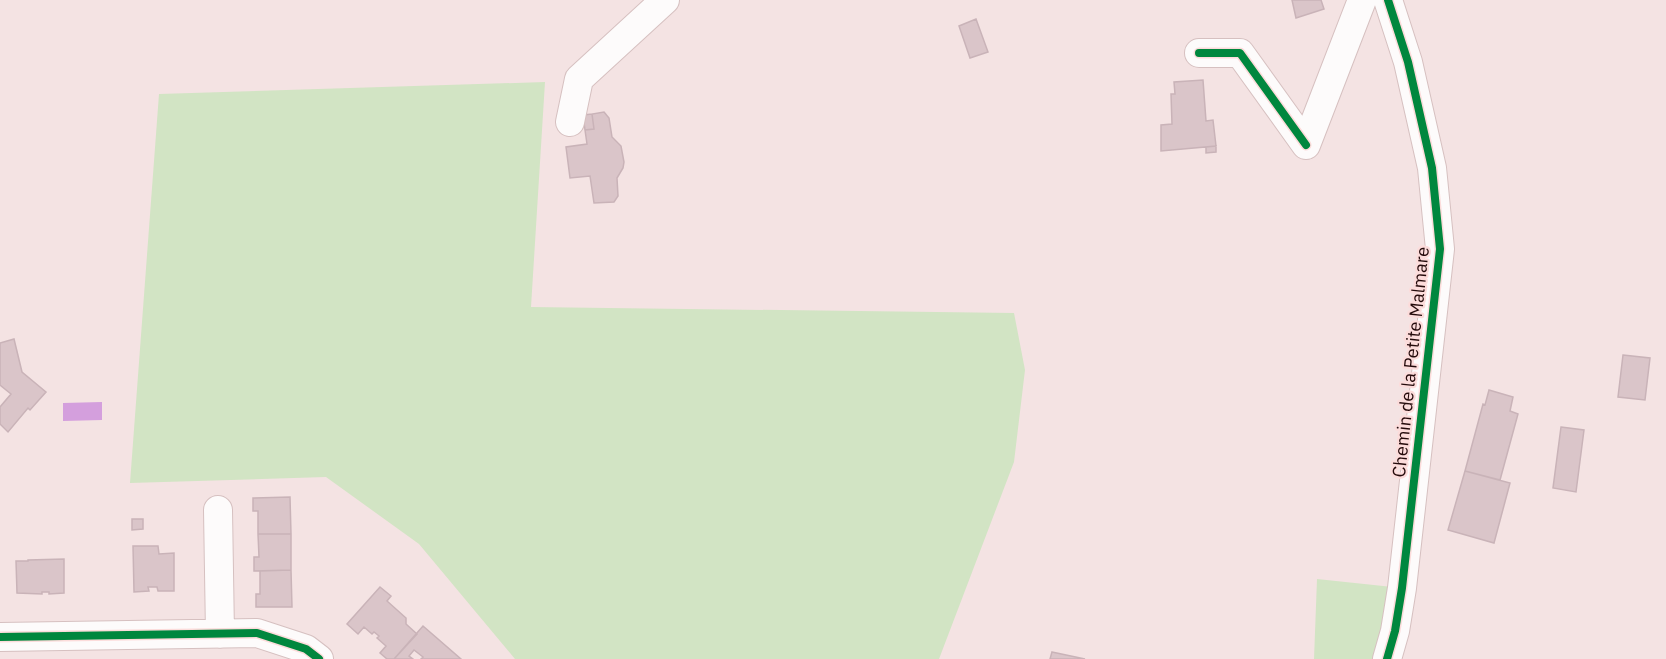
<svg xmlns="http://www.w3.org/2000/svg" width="1666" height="659" viewBox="0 0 1666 659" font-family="'IBM Plex Sans',sans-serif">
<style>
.green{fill:#d2e4c4}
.water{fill:#d49fdd}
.building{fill:#dac5c9;stroke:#c9b3b8;stroke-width:1.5}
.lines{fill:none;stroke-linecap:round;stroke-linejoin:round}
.minor-casing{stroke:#d6c0c0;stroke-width:30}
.minor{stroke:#fdfbfb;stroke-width:28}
.cycleway-casing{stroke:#fcdcdb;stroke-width:11}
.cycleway{stroke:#00873e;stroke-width:8}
.labels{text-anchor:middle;stroke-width:4.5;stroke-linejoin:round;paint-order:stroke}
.street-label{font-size:18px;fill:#240a0b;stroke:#fcdcdb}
</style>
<rect width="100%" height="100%" fill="#f4e3e3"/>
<path class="green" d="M 545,82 L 531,307 L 1014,313 L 1025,370 L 1014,462 L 939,659 L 515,659 L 419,544 L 326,477 L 130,483 L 159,94 Z
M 1317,579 L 1402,588 L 1394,659 L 1314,659 Z"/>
<path class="water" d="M 102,402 L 102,420 L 63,421 L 63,403 Z"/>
<path class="building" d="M 1292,0 L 1321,0 L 1324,9 L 1296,18 Z
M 976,19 L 988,52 L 970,58 L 959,26 Z
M 1203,80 L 1206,121 L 1213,120 L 1216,146 L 1161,151 L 1161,125 L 1172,124 L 1171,94 L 1175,94 L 1174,82 Z
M 604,112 L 609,118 L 612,137 L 621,146 L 624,162 L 623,168 L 617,178 L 618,196 L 614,202 L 594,203 L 590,176 L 570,178 L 566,147 L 587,144 L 585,130 L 594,129 L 592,114 Z
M 592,114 L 594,129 L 585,130 L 583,115 Z
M 1216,146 L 1216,152 L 1206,153 L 1206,147 Z
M 14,339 L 22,372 L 46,392 L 30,410 L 28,408 L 8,432 L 0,424 L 0,407 L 11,394 L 0,385 L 0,343 Z
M 1623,355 L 1650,358 L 1645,400 L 1618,397 Z
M 1489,390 L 1513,397 L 1510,411 L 1518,414 L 1500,480 L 1465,471 L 1483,404 L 1485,405 Z
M 1561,427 L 1584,430 L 1576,492 L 1553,488 Z
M 1465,471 L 1510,483 L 1494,543 L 1448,530 Z
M 290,497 L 291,534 L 258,534 L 258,511 L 253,511 L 253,498 Z
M 132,519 L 143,519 L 143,529 L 132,530 Z
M 258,534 L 291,534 L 291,570 L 254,571 L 254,557 L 259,557 Z
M 133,546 L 158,546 L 159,554 L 174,553 L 174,591 L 158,591 L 157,587 L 148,587 L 149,591 L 134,592 Z
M 64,559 L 64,593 L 49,594 L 49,592 L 42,592 L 42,594 L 17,593 L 16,561 L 28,561 L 28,560 Z
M 291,570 L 292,607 L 256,607 L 256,594 L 260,594 L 260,571 Z
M 380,587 L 391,596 L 387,601 L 406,618 L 406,624 L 417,634 L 394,659 L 387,659 L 380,653 L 386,646 L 377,638 L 379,636 L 374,632 L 372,634 L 364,627 L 358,634 L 347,624 Z
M 423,626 L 461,659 L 421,659 L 423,657 L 414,650 L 409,656 L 413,659 L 394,659 Z
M 1052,652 L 1085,659 L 1050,659 Z"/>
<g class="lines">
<g class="minor-casing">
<path id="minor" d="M 1199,53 L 1240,53 L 1306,145
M 570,122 L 579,79 L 665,0
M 1306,145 L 1362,0
M 218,510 L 220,634
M 0,637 L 257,633 L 306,649 L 319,659
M 1387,659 L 1395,631 L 1402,588 L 1440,249 L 1432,168 L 1408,62 L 1388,0"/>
</g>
<use href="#minor" class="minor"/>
<g class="cycleway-casing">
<path id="cycleway" d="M 1199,53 L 1240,53 L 1306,145
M 0,637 L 257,633 L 306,649 L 319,659
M 1387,659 L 1395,631 L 1402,588 L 1440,249 L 1432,168 L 1408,62 L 1388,0"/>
</g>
<use href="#cycleway" class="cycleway"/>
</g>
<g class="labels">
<g class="street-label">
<text transform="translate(1411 362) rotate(-84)" y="6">Chemin de la Petite Malmare</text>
</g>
</g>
</svg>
